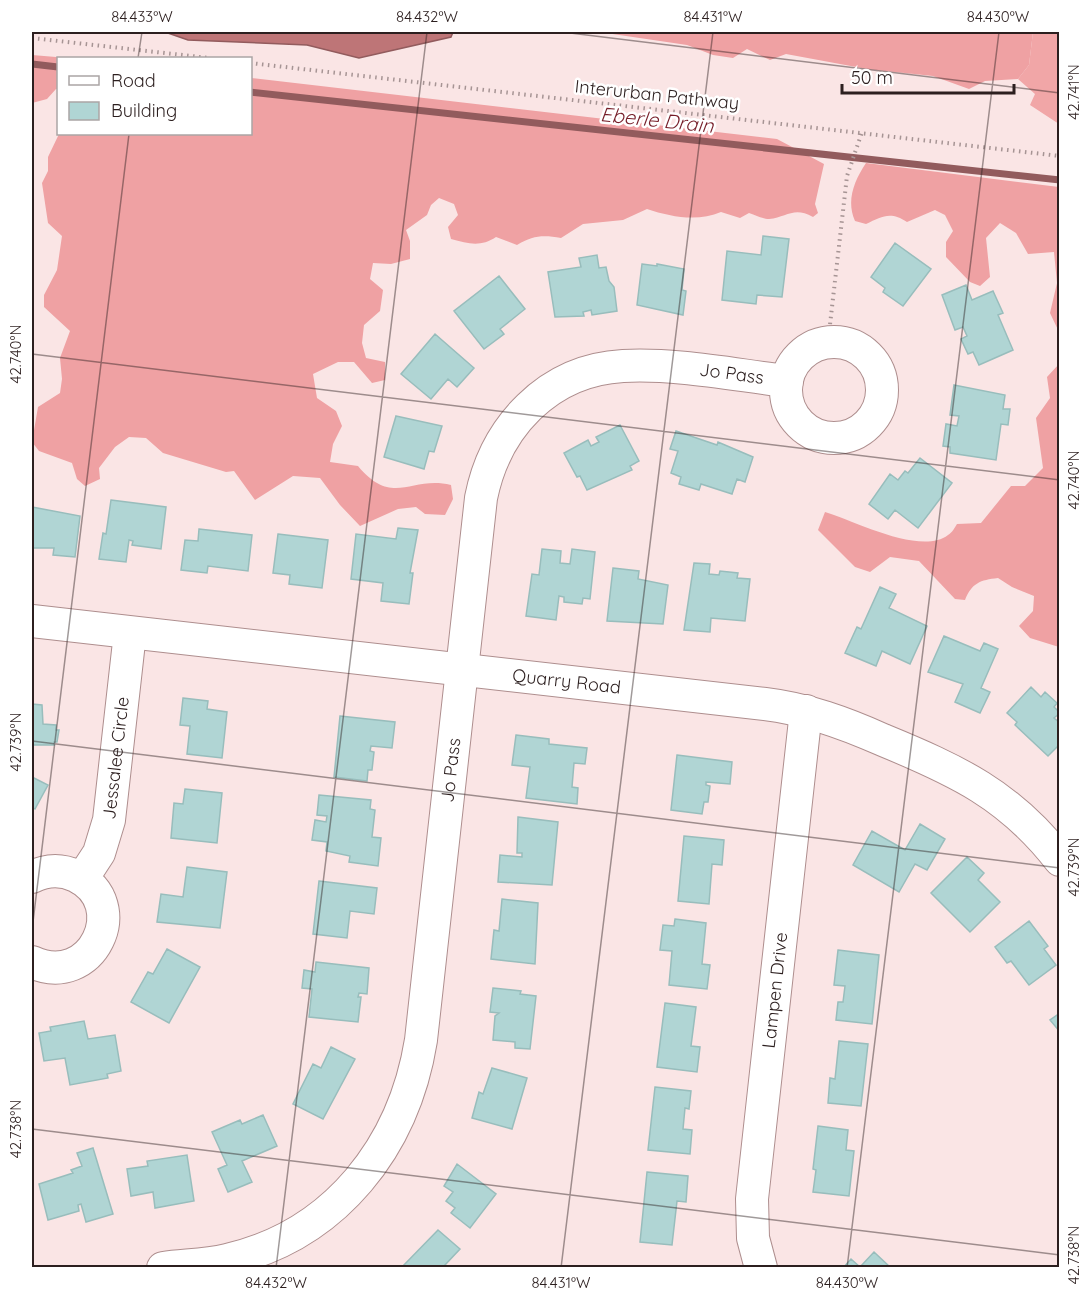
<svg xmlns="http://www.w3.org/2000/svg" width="1091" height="1299" viewBox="0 0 1091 1299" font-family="Quicksand,sans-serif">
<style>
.green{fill:#f1a6a7}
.forest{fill:#efa1a3}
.water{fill:#be7577;stroke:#925b5d;stroke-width:1.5}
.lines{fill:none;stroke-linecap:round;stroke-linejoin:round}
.stream{stroke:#925b5d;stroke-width:7}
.building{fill:#b0d5d4;stroke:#98bdbc;stroke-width:1.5}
.minor-casing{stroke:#ae8e8e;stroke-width:34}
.path{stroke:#a69494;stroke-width:4;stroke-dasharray:1.5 4.5;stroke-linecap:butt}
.minor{stroke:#fff;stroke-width:32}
.ticks{fill:none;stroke:#2c1f1f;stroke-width:1.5;stroke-opacity:0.45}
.labels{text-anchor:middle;stroke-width:5;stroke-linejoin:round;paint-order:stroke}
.street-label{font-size:18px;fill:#2c1f1f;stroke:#fff}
.water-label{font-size:20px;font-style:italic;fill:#761d28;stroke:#fff}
.neatline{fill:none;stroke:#2c1f1f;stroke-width:2}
.ticks-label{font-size:15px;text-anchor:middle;fill:#2c1f1f}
</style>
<rect width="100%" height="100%" fill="#fae5e5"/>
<path class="green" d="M 1033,32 L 1059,32 L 1059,124 L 1030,105 L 1035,94 L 1018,79 L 1029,65 Z"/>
<path class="forest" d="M 599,32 L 1033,32 L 1029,65 L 1018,79 L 985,81 L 969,89 L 933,76 L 867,69 L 786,54 L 770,60 L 747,49 L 733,58 L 713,55 L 687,45 Z
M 32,55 L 68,58 L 58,58 L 58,89 L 56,89 L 47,99 L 32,103 Z
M 251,78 L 777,139 L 824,164 L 815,204 L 818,213 L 813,217 C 794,206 787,217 769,219 C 763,219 755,215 749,213 L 740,218 L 721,212 C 698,222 671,217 647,209 L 623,220 L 583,224 L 561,238 C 544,235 533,235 517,245 L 496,237 C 481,247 469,244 451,239 L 448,227 L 458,215 L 454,204 L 439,198 L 431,205 L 427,215 L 406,230 L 410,241 L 410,259 L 391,264 L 373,263 L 370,279 L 383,290 L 380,311 L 364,325 L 362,343 L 366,358 L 385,362 L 385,380 L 372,383 L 354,362 L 338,362 L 313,374 L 317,398 L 336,411 L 342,426 L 333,444 L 330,462 L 358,466 C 393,508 411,475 451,485 L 453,499 L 445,515 L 425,514 L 416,507 L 398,509 L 360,526 L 340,505 L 320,478 L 293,476 L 255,500 L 234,471 L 226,472 L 163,453 L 146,438 L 129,437 L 115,447 L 99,468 L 100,479 L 85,486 L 77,479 L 72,463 L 39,451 L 32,442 L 38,407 L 60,393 L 62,379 L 60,358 L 70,331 L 44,307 L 44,295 L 57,270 L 62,236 L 48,223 L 42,183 L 48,171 L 48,157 L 59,134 L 250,134 Z
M 866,163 L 1059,187 L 1059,332 L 1050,313 L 1057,283 L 1054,252 L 1028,254 L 1016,233 L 1000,223 L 986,238 L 990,277 L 980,286 L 970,282 L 946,257 L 946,242 L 953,231 L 945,215 L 935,210 L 907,222 C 891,211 882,216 866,224 L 855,221 C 846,201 854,181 866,163 Z
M 1059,364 L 1059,647 L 1030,638 L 1019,626 L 1033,611 L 1034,596 L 1012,587 L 998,578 C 980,580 972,583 965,600 L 955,599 L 919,561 L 890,557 L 870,572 L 855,567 L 818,530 L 825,512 C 855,521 921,556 948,535 C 952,533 955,527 957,524 L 981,523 L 1011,486 L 1025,486 L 1043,468 L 1036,418 L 1050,398 L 1047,377 Z"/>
<path class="water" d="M 165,32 L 453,32 L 451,37 L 359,58 L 307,45 L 188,40 Z"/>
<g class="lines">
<path class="stream" d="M 32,64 L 58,67
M 250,92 L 1060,180"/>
</g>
<path class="building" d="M 763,236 L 789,239 L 782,297 L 757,295 L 756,304 L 722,300 L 727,251 L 761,255 Z
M 895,243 L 931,269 L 903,306 L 883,292 L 885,288 L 871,277 Z
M 597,255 L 599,268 L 606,267 L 609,281 L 614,287 L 617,311 L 592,315 L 591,310 L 583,312 L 584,316 L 555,317 L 548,272 L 581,267 L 579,258 Z
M 642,264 L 657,266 L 657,264 L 684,269 L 682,290 L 686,291 L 683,315 L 637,305 Z
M 499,276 L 525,309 L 500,329 L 504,334 L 484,349 L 454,311 Z
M 966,285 L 972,300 L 993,291 L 1003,313 L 998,315 L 1013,350 L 979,365 L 973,352 L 968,354 L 961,339 L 967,336 L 963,327 L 955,330 L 942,295 Z
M 435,334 L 474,368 L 457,387 L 448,379 L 431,399 L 401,374 Z
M 954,385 L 1005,395 L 1003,409 L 1010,409 L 1008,425 L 1001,424 L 996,460 L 950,453 L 950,447 L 943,446 L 946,424 L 957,426 L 959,416 L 950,415 Z
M 396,416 L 442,426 L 434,452 L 429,451 L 424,469 L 384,457 Z
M 620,425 L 639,461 L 630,466 L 632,470 L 587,490 L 580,476 L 577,477 L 564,453 L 588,440 L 591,446 L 599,442 L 596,437 Z
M 676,431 L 717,445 L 718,442 L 753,457 L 745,482 L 737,479 L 732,494 L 701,484 L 699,490 L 679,484 L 681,477 L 671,473 L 678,451 L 670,449 Z
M 920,458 L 952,483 L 918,528 L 895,510 L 888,519 L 869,504 L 890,474 L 898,480 L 905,471 L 908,473 Z
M 111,500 L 166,507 L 161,549 L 132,545 L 133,541 L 129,540 L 126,562 L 99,559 L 103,533 L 106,534 Z
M 32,507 L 80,516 L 75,557 L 53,555 L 54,548 L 32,548 Z
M 398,528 L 418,530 L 410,573 L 413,573 L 409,604 L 381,601 L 383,583 L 351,579 L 356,534 L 396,539 Z
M 199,529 L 252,535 L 248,571 L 208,566 L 207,573 L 181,570 L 185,540 L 198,541 Z
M 278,534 L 328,540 L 322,588 L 289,584 L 290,575 L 273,573 Z
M 542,549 L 561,551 L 560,563 L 570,564 L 572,549 L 595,552 L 590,599 L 583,598 L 582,604 L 564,602 L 564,597 L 559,596 L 556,620 L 526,616 L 532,574 L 539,575 Z
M 694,563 L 710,564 L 709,574 L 719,575 L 720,571 L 738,573 L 737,578 L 750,579 L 745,621 L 711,618 L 710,632 L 684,630 Z
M 613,568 L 639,571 L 638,579 L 668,585 L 663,624 L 607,621 Z
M 880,587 L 896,594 L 889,608 L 927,626 L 910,664 L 882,651 L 876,666 L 845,653 L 857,627 L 861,629 Z
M 944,636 L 980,651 L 984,643 L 998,649 L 981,688 L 990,692 L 980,713 L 955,702 L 963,684 L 928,672 Z
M 1031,687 L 1041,697 L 1045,692 L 1057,703 L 1054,707 L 1060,713 L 1054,718 L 1060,723 L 1060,744 L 1048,756 L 1015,725 L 1017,722 L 1007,713 Z
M 183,698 L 208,701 L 207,709 L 227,712 L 222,758 L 187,754 L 190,726 L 180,725 Z
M 32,704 L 42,705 L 43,724 L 56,725 L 56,730 L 59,730 L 57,742 L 54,742 L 54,745 L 32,745 Z
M 340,716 L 395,722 L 392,748 L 371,746 L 370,751 L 374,752 L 372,770 L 368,770 L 367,781 L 334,777 Z
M 516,735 L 549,739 L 549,744 L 587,748 L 585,764 L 574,763 L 572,787 L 578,788 L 577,804 L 526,798 L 530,767 L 512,765 Z
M 677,755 L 732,762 L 730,784 L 706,782 L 706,785 L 710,786 L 708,802 L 704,802 L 702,814 L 671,810 Z
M 32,777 L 48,785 L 35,809 L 32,807 Z
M 185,789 L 222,793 L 217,843 L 171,838 L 174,803 L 183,804 Z
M 319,795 L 371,800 L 370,809 L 375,810 L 372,837 L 381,838 L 378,866 L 349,862 L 350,856 L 326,851 L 327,842 L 312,840 L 315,820 L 326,822 L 327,816 L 317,815 Z
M 518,817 L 558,822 L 552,885 L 498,882 L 500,855 L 522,857 L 522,853 L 517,853 Z
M 920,824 L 945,839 L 927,870 L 915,864 L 899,892 L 853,865 L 872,831 L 905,850 Z
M 684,836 L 724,840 L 722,865 L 712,864 L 709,904 L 678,901 Z
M 967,857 L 984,873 L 978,880 L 1000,902 L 970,932 L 931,893 Z
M 187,867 L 227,872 L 220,928 L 157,922 L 161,894 L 183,897 Z
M 319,881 L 377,888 L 374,914 L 350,911 L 347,938 L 313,934 Z
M 502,899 L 538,903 L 535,964 L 491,959 L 494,930 L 499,931 Z
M 675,919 L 706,923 L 702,964 L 710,965 L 707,989 L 669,985 L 672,951 L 660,950 L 663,925 L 674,926 Z
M 1029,921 L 1048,946 L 1044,949 L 1056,965 L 1029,985 L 1011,961 L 1007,963 L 995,947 Z
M 167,949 L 200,967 L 169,1023 L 131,1002 L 148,972 L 153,974 Z
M 838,950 L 879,955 L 872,1024 L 836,1020 L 838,1002 L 843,1002 L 845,986 L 834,985 Z
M 316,962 L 369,968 L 367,994 L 359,993 L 358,997 L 361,997 L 358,1022 L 309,1017 L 312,989 L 302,988 L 304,970 L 315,972 Z
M 493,988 L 521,991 L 520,994 L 536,996 L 530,1049 L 515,1048 L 515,1042 L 493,1040 L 495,1016 L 499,1013 L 490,1012 Z
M 665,1003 L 696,1007 L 691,1046 L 700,1047 L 697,1072 L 657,1067 Z
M 1060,1013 L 1060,1032 L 1050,1020 Z
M 84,1021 L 88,1039 L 115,1035 L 121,1071 L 107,1074 L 108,1078 L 70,1085 L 65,1058 L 44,1061 L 39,1033 L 51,1031 L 50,1027 Z
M 839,1041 L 868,1044 L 861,1106 L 828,1103 L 830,1078 L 835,1079 Z
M 331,1047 L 355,1059 L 323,1119 L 293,1104 L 313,1064 L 321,1068 Z
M 492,1068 L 527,1078 L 512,1129 L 472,1118 L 479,1092 L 483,1094 Z
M 655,1087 L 691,1091 L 689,1109 L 685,1108 L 683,1129 L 692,1130 L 690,1154 L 648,1150 Z
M 263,1115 L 277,1146 L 242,1161 L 252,1182 L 228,1192 L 218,1169 L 227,1165 L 212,1132 L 240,1120 L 242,1124 Z
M 818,1126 L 848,1130 L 846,1150 L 854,1151 L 849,1196 L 813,1192 L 816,1170 L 813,1169 Z
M 93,1148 L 113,1214 L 86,1222 L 81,1204 L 78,1205 L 79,1211 L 48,1220 L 39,1184 L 73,1173 L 71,1170 L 82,1166 L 77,1153 Z
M 187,1155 L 194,1201 L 155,1208 L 153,1192 L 131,1196 L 127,1169 L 148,1166 L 147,1161 Z
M 457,1164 L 496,1194 L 470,1228 L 451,1213 L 455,1208 L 446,1201 L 453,1192 L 444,1186 Z
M 647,1172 L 688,1176 L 686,1202 L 677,1201 L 672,1245 L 640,1242 Z
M 438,1230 L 460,1249 L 445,1265 L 449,1268 L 401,1268 Z
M 874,1252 L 891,1268 L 843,1268 L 851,1259 L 860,1267 Z"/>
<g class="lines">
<g class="minor-casing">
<g id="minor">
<circle cx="834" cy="390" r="48"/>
<path id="s1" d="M 32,621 L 765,704 C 807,709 845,723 883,740 C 956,770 1010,795 1060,860"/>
<path d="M 32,877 C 46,870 61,869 76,876 C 133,904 92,990 32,962"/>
<path id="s2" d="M 82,879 L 99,853 L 109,820 L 130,633"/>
<path id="s3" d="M 163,1268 C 185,1265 206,1265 227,1260 C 336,1235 404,1146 421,1040 L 481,498 C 495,427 548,370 623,366 C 675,363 735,375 787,381"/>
<path id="s4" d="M 761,1268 L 753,1238 L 752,1199 L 806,711"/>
</g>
</g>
<path class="path" d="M 32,38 L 209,58
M 250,63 L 1060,156
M 828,342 L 847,176 L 862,132"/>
<use href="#minor" class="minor"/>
</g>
<path class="ticks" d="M 562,32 L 1060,93M 138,58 L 142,32M 32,354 L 1060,480M 32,741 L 1060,868M 32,930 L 129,134M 32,1129 L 1060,1255M 276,1268 L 427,32M 561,1268 L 713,32M 847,1268 L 999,32"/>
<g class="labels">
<g class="street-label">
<text transform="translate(657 95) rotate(6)" y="6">Interurban Pathway</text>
<text dy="6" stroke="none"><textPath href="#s3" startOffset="1240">Jo Pass</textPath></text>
<text dy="6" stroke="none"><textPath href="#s1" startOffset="538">Quarry Road</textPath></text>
<text dy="6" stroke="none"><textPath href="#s2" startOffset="128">Jessalee Circle</textPath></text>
<text dy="6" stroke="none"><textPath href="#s3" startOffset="648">Jo Pass</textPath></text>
<text dy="6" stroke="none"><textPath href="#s4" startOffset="280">Lampen Drive</textPath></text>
</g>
<g class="water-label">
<text transform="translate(657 120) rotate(6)" y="7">Eberle Drain</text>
</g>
</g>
<rect width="1091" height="1299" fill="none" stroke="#ffffff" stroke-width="66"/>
<rect x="57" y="57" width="195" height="78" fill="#ffffff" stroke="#aba5a5" stroke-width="1.5"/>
<rect x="69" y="76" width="30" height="9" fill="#ffffff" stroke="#aba5a5" stroke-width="1.5"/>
<text x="111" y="87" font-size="18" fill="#2c1f1f">Road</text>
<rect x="69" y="102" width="30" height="18" fill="#b0d5d4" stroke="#aba5a5" stroke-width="1.5"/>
<text x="111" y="117" font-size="18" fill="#2c1f1f">Building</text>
<path d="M842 84v9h172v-9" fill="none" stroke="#2c1f1f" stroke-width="3"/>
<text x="851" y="84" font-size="18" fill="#2c1f1f" stroke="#ffffff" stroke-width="4.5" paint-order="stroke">50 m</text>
<rect x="33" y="33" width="1025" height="1233" class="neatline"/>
<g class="ticks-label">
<text x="142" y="22">84.433°W</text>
<text x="427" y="22">84.432°W</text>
<text x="713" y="22">84.431°W</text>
<text x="998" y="22">84.430°W</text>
<text transform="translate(1074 92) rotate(-90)" y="5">42.741°N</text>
<text transform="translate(16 354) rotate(-90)" y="5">42.740°N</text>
<text transform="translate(1074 480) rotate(-90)" y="5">42.740°N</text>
<text transform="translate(16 742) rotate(-90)" y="5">42.739°N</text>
<text transform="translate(1074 867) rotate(-90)" y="5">42.739°N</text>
<text transform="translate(16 1129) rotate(-90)" y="5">42.738°N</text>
<text transform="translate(1074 1255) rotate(-90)" y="5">42.738°N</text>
<text x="276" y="1288">84.432°W</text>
<text x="561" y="1288">84.431°W</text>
<text x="847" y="1288">84.430°W</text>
</g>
</svg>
